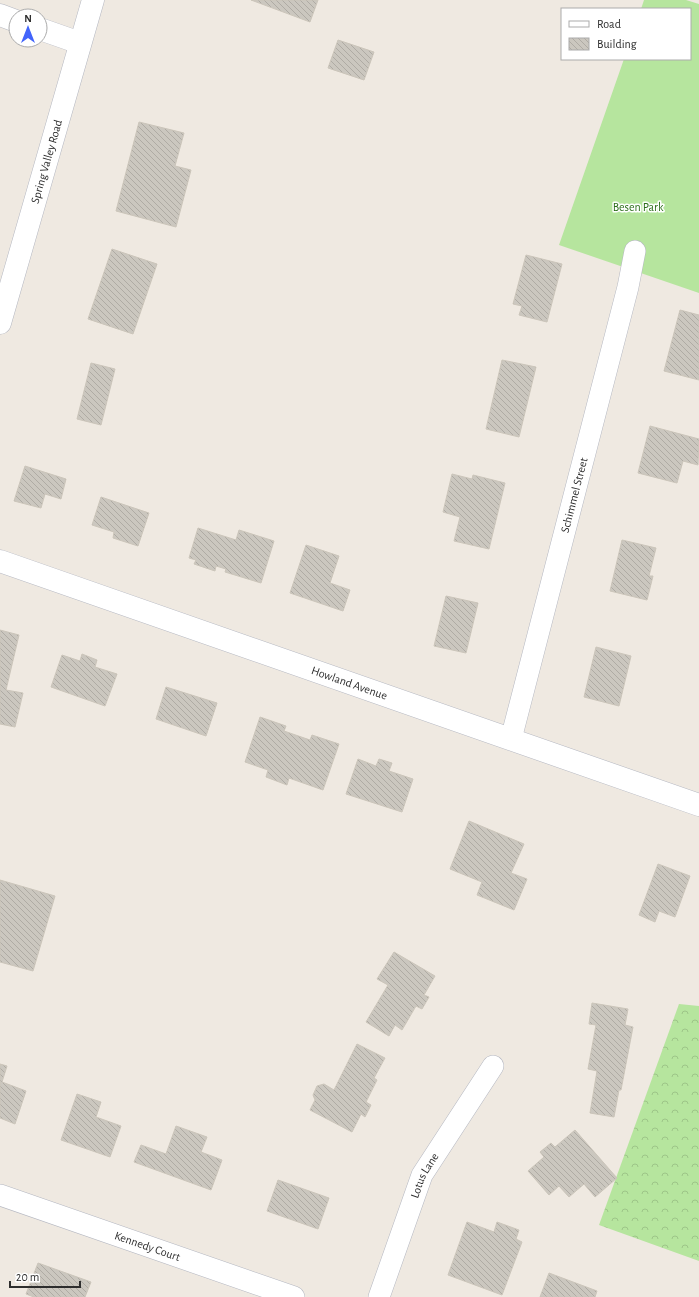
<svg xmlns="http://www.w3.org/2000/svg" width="699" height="1297" viewBox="0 0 699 1297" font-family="'Alegreya Sans',sans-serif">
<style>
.grass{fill:#b6e59e}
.forest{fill:url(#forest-crowns)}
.building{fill:url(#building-back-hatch);stroke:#cbc5ba}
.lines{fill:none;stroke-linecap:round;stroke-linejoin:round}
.street-casing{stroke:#b4b7c1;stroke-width:22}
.secondary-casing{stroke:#b4b7c1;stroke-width:23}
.street{stroke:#fff;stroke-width:21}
.secondary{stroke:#fff;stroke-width:22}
.labels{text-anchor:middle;stroke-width:3;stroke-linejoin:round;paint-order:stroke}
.street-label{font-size:12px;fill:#2e2e2e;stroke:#fff}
.park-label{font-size:12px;fill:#2c6e1b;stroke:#fff}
</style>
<defs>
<pattern id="forest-crowns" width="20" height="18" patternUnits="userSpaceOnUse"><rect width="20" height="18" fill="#b6e59e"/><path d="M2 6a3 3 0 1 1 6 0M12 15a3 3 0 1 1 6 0" fill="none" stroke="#9dc588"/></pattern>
<pattern id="building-back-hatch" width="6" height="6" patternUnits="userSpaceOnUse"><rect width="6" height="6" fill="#cbc7bf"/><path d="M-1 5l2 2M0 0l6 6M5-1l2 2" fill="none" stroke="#afaba4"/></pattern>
</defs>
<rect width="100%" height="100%" fill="#efe9e1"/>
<path class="grass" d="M 644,0 L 686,0 L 699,4 L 699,293 L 559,245 L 624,59 L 690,59 L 690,9 L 641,9 Z"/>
<path class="forest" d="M 679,1004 L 699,1006 L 699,1261 L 599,1225 Z"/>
<path class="building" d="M 251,0 L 318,0 L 310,22 Z
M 338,40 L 374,52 L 364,80 L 328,68 Z
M 139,122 L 184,133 L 175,166 L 191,170 L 176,227 L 116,211 Z
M 112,249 L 157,264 L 133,334 L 88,319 Z
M 526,255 L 562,264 L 547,322 L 519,315 L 522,306 L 513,304 Z
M 680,310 L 699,315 L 699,380 L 664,371 Z
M 502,360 L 536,367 L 519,437 L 486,429 Z
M 91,363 L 115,369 L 101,425 L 77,419 Z
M 650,426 L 699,439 L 698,465 L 683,461 L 677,483 L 638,473 Z
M 25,466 L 66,479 L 61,499 L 45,494 L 41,508 L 14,501 Z
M 452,474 L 472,479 L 473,475 L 505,483 L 489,549 L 454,541 L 460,517 L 443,512 Z
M 101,497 L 149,513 L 138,546 L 113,538 L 114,532 L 92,525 Z
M 198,528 L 236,540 L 239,530 L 274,541 L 261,583 L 225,572 L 226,569 L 216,566 L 215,571 L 194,564 L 196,560 L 189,558 Z
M 622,540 L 656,548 L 649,576 L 653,576 L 647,600 L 610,591 Z
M 306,545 L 339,556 L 330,583 L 350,590 L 343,611 L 290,593 Z
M 446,596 L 478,603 L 466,653 L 434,646 Z
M 0,630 L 19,635 L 6,690 L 23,693 L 15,727 L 0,724 Z
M 596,647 L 631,656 L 619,706 L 584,697 Z
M 82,654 L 97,660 L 95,667 L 117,674 L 105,706 L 51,687 L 62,655 L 80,661 Z
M 166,687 L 217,703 L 206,736 L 156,719 Z
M 260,717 L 286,726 L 284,731 L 310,740 L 312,735 L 339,744 L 323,790 L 289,778 L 287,785 L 266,777 L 268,770 L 245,762 Z
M 358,759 L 376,766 L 379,759 L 392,763 L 389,771 L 413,779 L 402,812 L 346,794 Z
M 469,821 L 524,844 L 511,873 L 527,879 L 514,910 L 477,895 L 482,882 L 450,869 Z
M 658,864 L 690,876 L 675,917 L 659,911 L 655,922 L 639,915 Z
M 0,880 L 55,896 L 33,971 L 0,962 Z
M 394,952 L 435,976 L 424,995 L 429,997 L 422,1009 L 416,1006 L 402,1030 L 395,1025 L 389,1036 L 366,1022 L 388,985 L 377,979 Z
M 592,1003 L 628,1009 L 625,1025 L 633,1027 L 621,1090 L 619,1090 L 614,1117 L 590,1113 L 597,1071 L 588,1069 L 596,1025 L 589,1024 Z
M 357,1044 L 385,1058 L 374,1078 L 377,1080 L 366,1102 L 371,1105 L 365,1117 L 361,1114 L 352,1132 L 310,1110 L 315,1100 L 313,1095 L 317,1086 L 324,1084 L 334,1090 Z
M 0,1064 L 7,1066 L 2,1082 L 26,1091 L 15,1124 L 0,1118 Z
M 77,1094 L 101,1102 L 96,1117 L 121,1126 L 110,1157 L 61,1140 Z
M 176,1126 L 207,1137 L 201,1152 L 222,1160 L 211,1190 L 134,1162 L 141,1145 L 166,1154 Z
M 575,1130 L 617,1178 L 595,1197 L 584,1184 L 569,1197 L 559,1186 L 549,1195 L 528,1171 L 544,1157 L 540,1152 L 551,1143 L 555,1147 Z
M 278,1180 L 329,1198 L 318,1229 L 267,1211 Z
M 467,1222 L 494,1232 L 497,1222 L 519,1230 L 516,1239 L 522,1242 L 502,1295 L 448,1275 Z
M 38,1263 L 91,1282 L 85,1297 L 34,1297 L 26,1294 Z
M 549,1273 L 597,1291 L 595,1297 L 540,1297 Z"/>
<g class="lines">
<g class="street-casing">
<g id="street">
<path id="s1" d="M 511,739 L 628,287 L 635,251"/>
<path id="s2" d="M 0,1195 L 294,1297"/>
<path id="s3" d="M 379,1297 L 422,1175 L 493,1066"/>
</g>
</g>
<g class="secondary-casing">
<g id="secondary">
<path d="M 0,15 L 16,21"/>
<path d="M 40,29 L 80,43"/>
<path id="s4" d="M 0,323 L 93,0"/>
<path id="s5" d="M 0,561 L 699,805"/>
</g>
</g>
<use href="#street" class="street"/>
<use href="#secondary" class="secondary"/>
</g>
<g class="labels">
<g class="street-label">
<text dy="4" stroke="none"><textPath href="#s4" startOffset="168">Spring Valley Road</textPath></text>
<text dy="4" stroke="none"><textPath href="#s1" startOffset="252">Schimmel Street</textPath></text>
<text dy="4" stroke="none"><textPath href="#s5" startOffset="370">Howland Avenue</textPath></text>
<text dy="4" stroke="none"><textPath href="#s3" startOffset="130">Lotus Lane</textPath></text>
<text dy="4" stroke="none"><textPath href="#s2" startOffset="156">Kennedy Court</textPath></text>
</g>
<g class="park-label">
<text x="638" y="211">Besen Park</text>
</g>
</g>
<rect x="561" y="8" width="130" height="52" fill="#ffffff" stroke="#ababab"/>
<rect x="569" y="21" width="20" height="6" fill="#ffffff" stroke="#ababab"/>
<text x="597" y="28" font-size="12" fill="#2e2e2e">Road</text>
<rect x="569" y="38" width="20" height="12" fill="url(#building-back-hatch)" stroke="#ababab"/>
<text x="597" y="48" font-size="12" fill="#2e2e2e">Building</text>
<g transform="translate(28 28)"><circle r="19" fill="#ffffff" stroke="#ababab"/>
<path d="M0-3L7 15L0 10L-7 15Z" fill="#4264fb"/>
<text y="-6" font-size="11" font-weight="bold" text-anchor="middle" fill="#2e2e2e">N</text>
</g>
<path d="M10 1281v6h70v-6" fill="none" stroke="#2e2e2e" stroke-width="2"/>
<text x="16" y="1281" font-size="12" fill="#2e2e2e" stroke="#ffffff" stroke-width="3" paint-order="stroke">20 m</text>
</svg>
